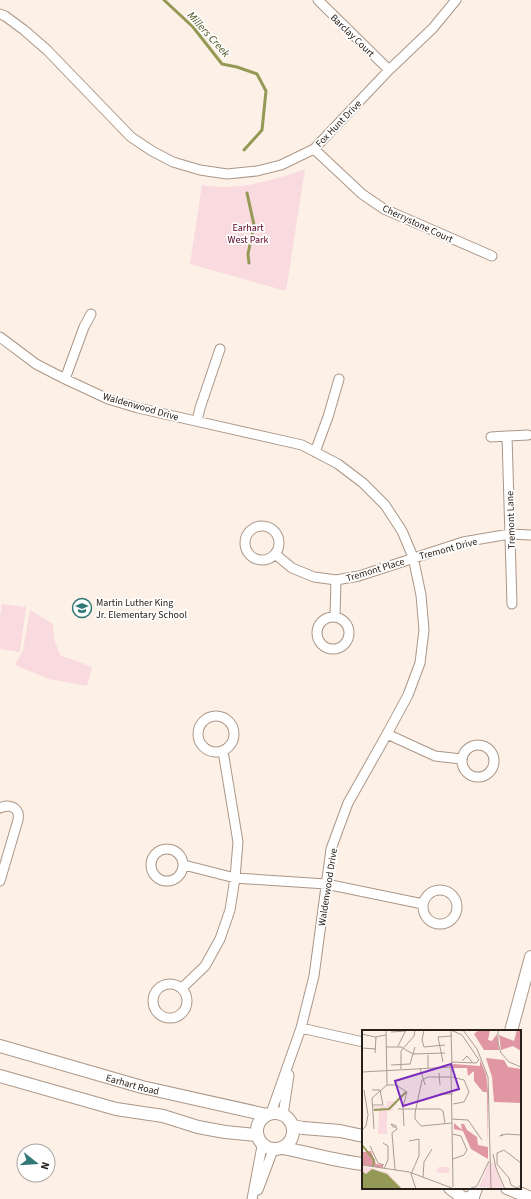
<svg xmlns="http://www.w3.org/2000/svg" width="531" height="1199" viewBox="0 0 531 1199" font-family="'Source Sans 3',sans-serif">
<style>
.green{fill:#f8dadf}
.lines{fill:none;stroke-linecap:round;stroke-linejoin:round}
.stream{stroke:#949a56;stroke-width:3}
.minor-casing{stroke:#ab9788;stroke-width:11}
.tertiary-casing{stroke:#ab9788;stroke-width:14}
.minor{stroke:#fff;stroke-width:9}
.tertiary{stroke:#fff;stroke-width:12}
.labels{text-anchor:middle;stroke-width:3.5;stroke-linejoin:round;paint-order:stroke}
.street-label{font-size:10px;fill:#28201a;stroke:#fff}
.park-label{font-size:10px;fill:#5a0022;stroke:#fff}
.poi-label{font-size:10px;fill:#28201a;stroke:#fff;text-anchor:start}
.water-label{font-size:11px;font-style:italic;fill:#4b4e1a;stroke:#fff}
.inset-river{fill:none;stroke:#949a56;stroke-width:2}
.inset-road{fill:none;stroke:#a89d94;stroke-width:1}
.view{fill:#7b2cbf;fill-opacity:0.15;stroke:#7b2cbf;stroke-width:2}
.inset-edge{fill:none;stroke:#28201a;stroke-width:2}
</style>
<rect width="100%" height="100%" fill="#fdf0e6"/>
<path class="green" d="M 305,169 L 286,291 L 190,264 L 202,185 C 238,191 272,181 305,169 Z
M 2,604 L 26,607 L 20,652 L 0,649 L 0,616 Z
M 30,610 L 53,624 L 54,639 L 60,655 L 92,667 L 87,686 L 49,679 L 15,665 L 23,650 Z"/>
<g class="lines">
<path class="stream" d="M 164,0 L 193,27 L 222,64 L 237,67 L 257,74 L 266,91 L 262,130 L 244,150
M 247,193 L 254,225 L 248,254 L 249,263"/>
<g class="minor-casing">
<path id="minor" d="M 318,0 L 389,70
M 0,14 L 5,16 L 24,30 L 47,50 L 131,137 L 152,151 L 173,162 L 200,170 L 227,174 L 257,171 L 281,165 L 314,149 L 389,70 L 433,28 L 456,0
M 314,149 L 362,194 L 384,209 L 492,256
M 0,337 L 36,364 L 65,379 L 108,399 L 138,408 L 302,445 L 338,464 L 363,483 L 385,505 L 402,531 L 413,557 L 421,595 L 424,630 L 420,663 L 408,695 L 387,734 L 348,803 L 331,849 L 314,976 L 301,1028 L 271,1113
M 65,379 L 84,327 L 91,314
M 197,421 L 200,408 L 220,349
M 491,437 L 507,436
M 315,452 L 328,417 L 339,379
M245 543a17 17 0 1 1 34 0a17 17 0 1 1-34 0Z
M 275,554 L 292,568 L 314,577 L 336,580 L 359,576 L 463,542 L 510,534 L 531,535
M 512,604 L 507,436 L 528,435
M 335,616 L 336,580
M317 633a16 16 0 1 1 32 0a16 16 0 1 1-32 0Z
M198 734a18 18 0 1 1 36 0a18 18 0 1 1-36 0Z
M 387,734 L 435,756 L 461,759
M462 761a16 16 0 1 1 32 0a16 16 0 1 1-32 0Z
M 0,808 C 6,805 15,805 18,813 C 19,816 18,818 18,820 L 0,881
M151 865a16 16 0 1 1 32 0a16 16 0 1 1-32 0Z
M 184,865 L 235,878 L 326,884 L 423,904
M423 907a17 17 0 1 1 34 0a17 17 0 1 1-34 0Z
M153 1001a17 17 0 1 1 34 0a17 17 0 1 1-34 0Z
M 182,988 L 205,966 L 220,939 L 230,910 L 235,878 L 238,842 L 223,751
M 301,1028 L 363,1042
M 283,1115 L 289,1075
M 258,1190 L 273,1150
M 252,1199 L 262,1146"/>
</g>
<g class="tertiary-casing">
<g id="tertiary">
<path d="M 511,1031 L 531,957"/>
<path id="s1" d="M 0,1046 L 142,1087 L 267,1115"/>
<path d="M 0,1076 L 116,1109 L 163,1116 L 198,1127 L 225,1132 L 257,1135"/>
<circle cx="275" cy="1131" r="18"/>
<path d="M 293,1126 L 303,1128 L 340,1131 L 363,1136"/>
<path d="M 283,1148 C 310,1153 336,1161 363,1164"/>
<path d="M 450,1188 L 463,1198 L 473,1199"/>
<path d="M 507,1188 L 531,1198"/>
<path d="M 470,1198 L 474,1194 L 476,1188"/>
</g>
</g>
<use href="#minor" class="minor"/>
<use href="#tertiary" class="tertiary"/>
</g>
<defs>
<g id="school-ring" transform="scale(1)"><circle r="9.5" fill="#fff" stroke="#2f7875" stroke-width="1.5"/><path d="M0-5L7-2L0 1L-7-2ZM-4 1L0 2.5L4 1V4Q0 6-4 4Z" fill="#2f7875"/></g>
</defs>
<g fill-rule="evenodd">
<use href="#school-ring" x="82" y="608"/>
</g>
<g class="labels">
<g class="street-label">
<text transform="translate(353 35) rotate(44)" y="4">Barclay Court</text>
<text transform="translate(338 123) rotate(-46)" y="4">Fox Hunt Drive</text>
<text transform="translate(418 223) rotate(25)" y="4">Cherrystone Court</text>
<text transform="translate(141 406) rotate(16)" y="4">Waldenwood Drive</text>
<text transform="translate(510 520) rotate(-92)" y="4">Tremont Lane</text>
<text transform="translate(448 548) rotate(-15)" y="4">Tremont Drive</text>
<text transform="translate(375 569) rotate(-17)" y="4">Tremont Place</text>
<text transform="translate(327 887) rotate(-81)" y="4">Waldenwood Drive</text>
<text dy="4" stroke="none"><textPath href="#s1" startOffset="138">Earhart Road</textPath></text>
</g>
<g class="park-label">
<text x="248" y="231">Earhart<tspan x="248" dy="12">West Park</tspan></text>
</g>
<g class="poi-label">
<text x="96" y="606">Martin Luther King<tspan x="96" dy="12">Jr. Elementary School</tspan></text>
</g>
<g class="water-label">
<text transform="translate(209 34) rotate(48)" y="4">Millers Creek</text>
</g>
</g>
<g transform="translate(362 1030)">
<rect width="159" height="159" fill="#fdf0e6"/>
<path d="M 25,71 L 35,71 L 35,75 L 31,77 L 31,81 L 25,81 L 25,104 L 16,104 L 17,80 L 11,80 L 10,77 L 25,76 ZM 128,130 L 132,134 L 142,159 L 117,157 ZM 0,136 L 25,142 L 41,159 L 0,159 ZM 77,137 L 86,137 L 88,140 L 86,143 L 76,143 L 74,140 Z" fill="#f8dadf"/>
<path d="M 117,0 L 128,0 L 126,10 L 130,11 L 135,4 L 137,20 L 122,20 L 112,4 ZM 155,0 L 159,0 L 159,21 L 151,16 L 139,20 L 137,5 L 152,11 ZM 124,28 L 142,30 L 146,37 L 159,39 L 159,73 L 132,72 L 130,47 ZM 118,30 L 124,44 L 126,62 L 126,129 L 109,119 L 101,101 L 92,99 L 92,93 L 100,100 L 99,94 L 102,94 L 105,100 L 115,107 L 116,115 L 126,117 L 125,62 L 121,62 L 112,51 L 112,41 L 106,46 L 105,38 L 91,38 L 91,34 L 118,36 ZM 0,106 L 1,122 L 9,121 L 14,134 L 21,135 L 21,138 L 0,135 Z" fill="#e096a3"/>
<path d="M 10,139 L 25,144 L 40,159 L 0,159 L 0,141 L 4,144 Z" fill="#949a56"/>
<path class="inset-river" d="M 12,80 L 27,79 L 44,62M 0,115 L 12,130 L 11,136"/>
<path class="inset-road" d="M 24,0 L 25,55M 62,0 L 60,10 L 62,17 L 83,15M 89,0 L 90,37M 89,0 L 100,5 L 117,30 L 114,33 L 89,32M 101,0 L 115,19 L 126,47 L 129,159M 136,0 L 136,13 L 139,23 L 147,32 L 159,37M 29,2 L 44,1M 0,4 L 13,7 L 24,5M 36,16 L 44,0M 24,17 L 39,17 L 51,24 L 83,23M 0,18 L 14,19M 13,23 L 14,7M 66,25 L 66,38M 100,31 L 105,26 L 110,32M 81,32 L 76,7 L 90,6M 29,35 L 48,34 L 53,17M 58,38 L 63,55M 89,38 L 91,157M 39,39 L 39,21 L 52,6 L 53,0M 0,42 L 90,37M 77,43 L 78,55M 89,47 L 66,47 L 60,50 L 53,83 L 53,89 L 59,96 L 90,93M 90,47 L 102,50 L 107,62 L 102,72 L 91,74M 25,55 L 34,55 L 45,62 L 41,77 L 42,96M 83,64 L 78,64 L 91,64M 10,75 L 21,75 L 18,60 L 10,60M 36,79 L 78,79 L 81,81 L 83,93M 90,89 L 106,90 L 120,110M 12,99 L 10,68 L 25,55M 0,100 L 4,96 L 6,85 L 2,60M 90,104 L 99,106 L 105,120 L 102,125 L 91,129M 141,104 L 138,106 L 144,104 L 159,105M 47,111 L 57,109 L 57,126 L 49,144 L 54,159M 21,113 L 26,116 L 26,130 L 22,139M 8,116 L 16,133 L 22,135M 131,124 L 134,138 L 143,159M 159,133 L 142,120 L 135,123 L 135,134 L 147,148 L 149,155 L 155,158 L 159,155M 0,135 L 47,142 L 90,158M 33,140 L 30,103 L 35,99 L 33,95 L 32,95 L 29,94 L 31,97 L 34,97M 61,147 L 62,132 L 70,119M 92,159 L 108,159M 107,159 L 115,156 L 127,131"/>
<path class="view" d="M 89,34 L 97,59 L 41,76 L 33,51 Z"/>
<rect width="159" height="159" class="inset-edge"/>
</g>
<g transform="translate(36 1163) rotate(107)"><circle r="19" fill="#ffffff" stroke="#a9a6a3"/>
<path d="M0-3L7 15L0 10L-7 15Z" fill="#2f7875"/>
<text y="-6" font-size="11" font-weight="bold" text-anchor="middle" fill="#28201a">N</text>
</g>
</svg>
